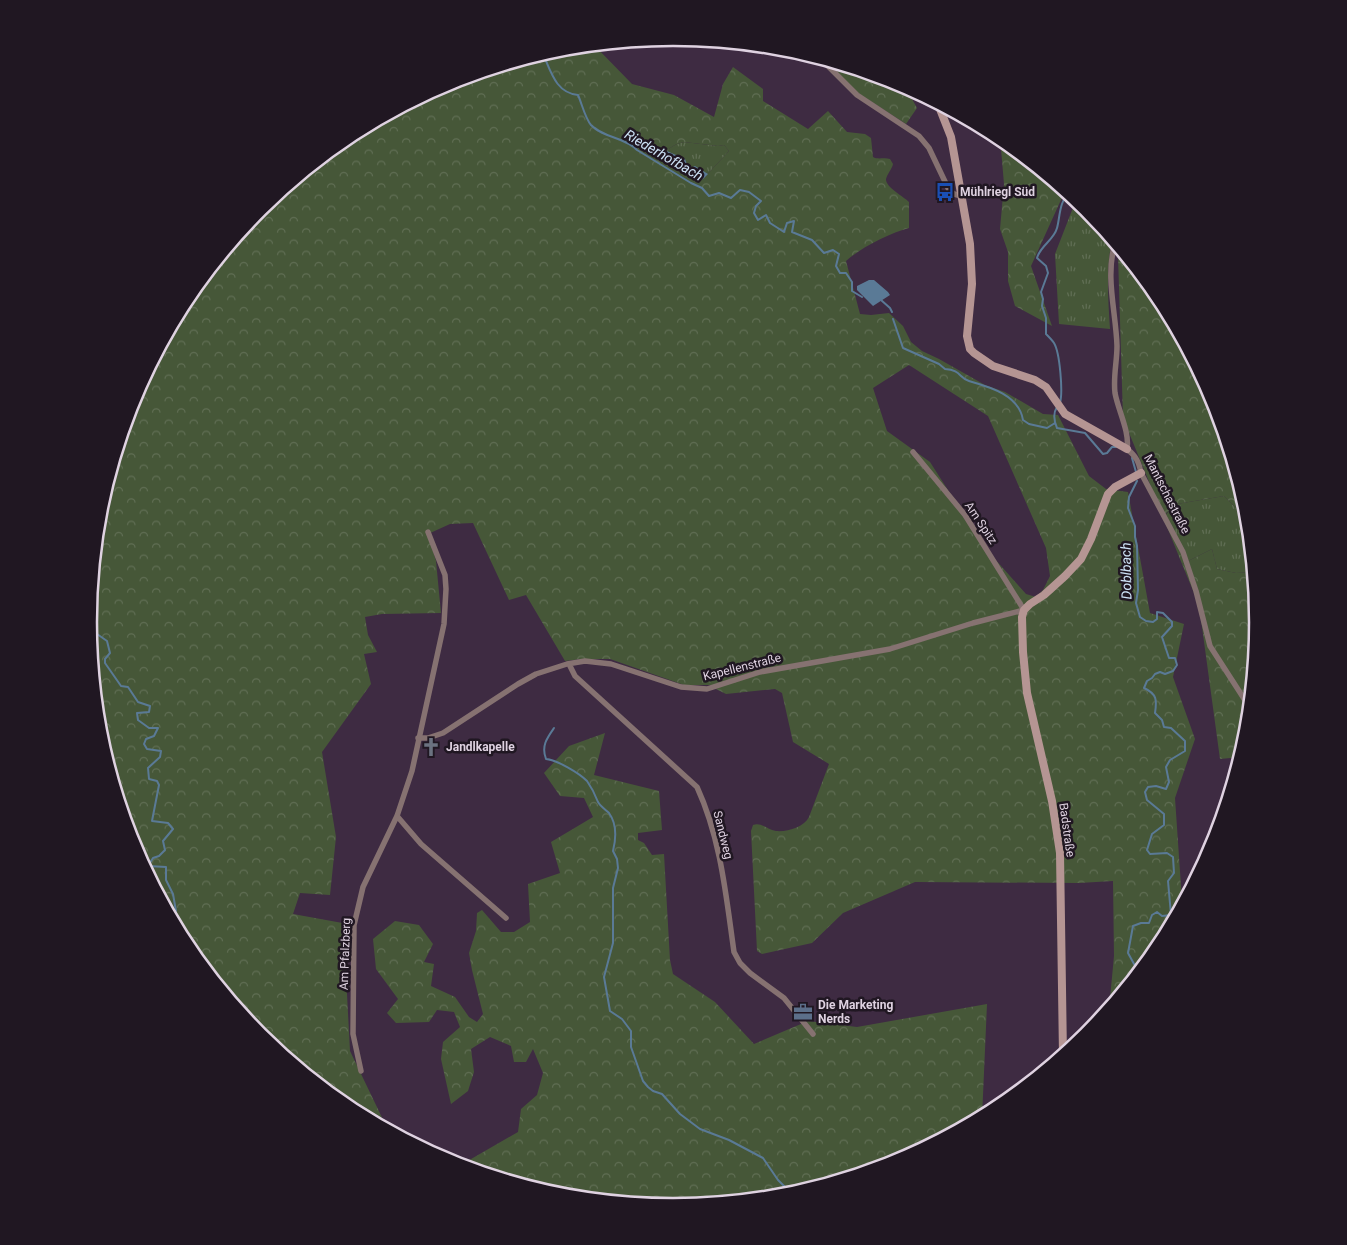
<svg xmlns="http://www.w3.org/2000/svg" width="1347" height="1245" viewBox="0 0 1347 1245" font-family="Roboto,sans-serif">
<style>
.grass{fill:url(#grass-tufts)}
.forest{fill:url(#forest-crowns);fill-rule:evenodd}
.water{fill:#5a7a96}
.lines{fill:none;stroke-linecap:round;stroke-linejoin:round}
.stream{stroke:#5a7a96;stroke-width:2}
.street{stroke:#867271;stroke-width:5.5}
.secondary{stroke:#b59593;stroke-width:8}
.labels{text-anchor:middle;stroke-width:5;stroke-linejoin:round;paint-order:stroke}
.poi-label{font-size:12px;font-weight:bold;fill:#dfd2e1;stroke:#201722;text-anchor:start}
.street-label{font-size:12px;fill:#dfd2e1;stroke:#201722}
.water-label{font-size:14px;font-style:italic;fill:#cee3f7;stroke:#201722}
.rim{fill:none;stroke:#dfd2e1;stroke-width:2.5}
</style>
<defs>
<pattern id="grass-tufts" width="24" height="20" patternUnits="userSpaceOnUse" patternTransform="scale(1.25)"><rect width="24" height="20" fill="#465738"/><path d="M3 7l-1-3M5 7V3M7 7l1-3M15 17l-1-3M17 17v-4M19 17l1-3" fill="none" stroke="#606e54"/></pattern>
<pattern id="forest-crowns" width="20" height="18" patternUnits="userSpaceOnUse" patternTransform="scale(1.25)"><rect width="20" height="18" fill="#465738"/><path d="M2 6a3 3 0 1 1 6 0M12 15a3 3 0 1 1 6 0" fill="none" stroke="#606e54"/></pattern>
</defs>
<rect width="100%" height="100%" fill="#3e2b42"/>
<path class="grass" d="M 684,142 L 718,146 L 724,145 L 729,151 L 703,179 L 697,181 L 683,171 L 664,162 C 665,149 672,145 684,142 Z
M 1076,200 L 1087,209 L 1112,239 C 1106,269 1108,299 1110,329 L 1059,324 L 1055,254 Z
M 1224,496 L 1238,510 L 1247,508 L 1253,572 L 1236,573 L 1217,569 L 1212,549 L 1182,564 L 1163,517 L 1177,504 Z"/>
<path class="forest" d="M 594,45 L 632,84 L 674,95 L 714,117 L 723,84 L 733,67 L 763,89 L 763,101 L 808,129 L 828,111 L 847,132 L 865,134 L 871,138 L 873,157 C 878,160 884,157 890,159 L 893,164 C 892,169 887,174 886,179 C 885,187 904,197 909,202 L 909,228 C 890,233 860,248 846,261 L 860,314 L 871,315 L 889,313 L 903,326 L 911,342 L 922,351 L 939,359 L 985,385 L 1005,392 L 1043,414 L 1058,415 L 1089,476 L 1106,489 L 1128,492 L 1150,613 L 1184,624 L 1173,677 L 1195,739 L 1175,798 L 1182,901 L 1185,901 L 1160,948 L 1109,1009 L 1114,956 L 1113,881 L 1079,883 L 915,882 L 843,913 L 812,943 L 762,954 L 757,951 L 751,831 L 753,825 C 762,822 767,830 776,831 C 788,832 804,827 809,817 L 829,764 L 793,742 L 782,693 L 775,689 L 726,694 L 714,688 L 712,685 L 684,685 L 610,659 L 581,659 L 565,661 L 526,595 L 509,600 L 473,523 L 450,524 L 428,534 L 436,561 L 441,613 L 382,614 L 365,617 L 368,635 L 377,652 L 364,654 L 371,684 L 322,752 L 336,837 L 330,895 L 300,893 L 293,914 L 348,924 L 346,975 L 350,1051 L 388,1130 L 348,1109 L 260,1036 L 187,947 L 133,846 L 100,736 L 89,622 L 100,508 L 133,398 L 187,297 L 260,209 L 349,136 L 450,82 L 560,49 ZM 684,142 L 718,146 L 724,145 L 729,151 L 703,179 L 697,180 L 683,171 L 664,162 C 665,149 672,145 684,142 ZM 909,365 L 988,416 L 1046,548 L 1050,576 L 1043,590 L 1036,597 L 1026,594 L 985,548 L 930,462 L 887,431 L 873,388 Z
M 824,60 L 893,81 L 912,99 L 917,108 L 906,124 L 858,93 Z
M 1000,137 L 1065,191 L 1031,266 L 1052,326 L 1015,306 L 1008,281 L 1008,252 L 1000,229 L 1004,184 Z
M 1120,249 L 1160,298 L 1214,399 L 1247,508 L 1238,510 L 1224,496 L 1177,504 L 1163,516 L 1123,418 L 1118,255 Z
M 1212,549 L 1217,569 L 1236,573 L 1253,572 L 1258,623 L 1247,737 L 1241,757 L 1220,759 L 1199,605 L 1182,564 Z
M 605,733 L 594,775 L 659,791 L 662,830 L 638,833 L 638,840 L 644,843 L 652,855 L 664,854 L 670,960 L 673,974 L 715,1002 L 754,1044 L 808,1021 L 857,1027 L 987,1004 L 982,1118 L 897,1163 L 787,1196 L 673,1207 L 559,1196 L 459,1166 L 518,1132 L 521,1109 L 537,1095 L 543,1073 L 533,1049 L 526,1062 L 514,1062 L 511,1046 L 490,1037 L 471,1049 L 474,1072 L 468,1091 L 451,1104 L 441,1059 L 443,1042 L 460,1027 L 454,1012 L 437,1010 L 429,1022 L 396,1023 L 387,1013 L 398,999 L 376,969 L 373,939 L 395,921 L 419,925 L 433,944 L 424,962 L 434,964 L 431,986 L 455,997 L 469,1017 L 477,1022 L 483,1014 L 472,970 L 469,953 L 476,931 L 477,913 L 482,910 L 501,932 L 514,932 L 530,922 L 528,884 L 560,873 L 551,842 L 593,817 L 584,798 L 560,796 L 544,773 L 569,746 Z"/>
<path class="water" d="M 667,151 L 685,159 L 687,164 L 683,171 L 664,162 L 664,155 Z
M 695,166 L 708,174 L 703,179 L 697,181 L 688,174 L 688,169 Z
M 869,280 L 874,280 L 888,292 L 890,295 L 873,306 L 857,290 L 857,286 Z"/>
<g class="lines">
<path class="stream" d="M 543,54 C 551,72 556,93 578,95 C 582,104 585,118 591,125 C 603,138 625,137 637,150 L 691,183 L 702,188 L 709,196 L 719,193 L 731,198 L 740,190 L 749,192 L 761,201 L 756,206 L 754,213 L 758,220 L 766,215 L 770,223 L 784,232 L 787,223 L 794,221 L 792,232 L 812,240 L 824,253 L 833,250 L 839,254 L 836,266 L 840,273 L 846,273 L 852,282 L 852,291 L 862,297
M 881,300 L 890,308 L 892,312
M 893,319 L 903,348 L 939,364 L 945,369 C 961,370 959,378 969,381 C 990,387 1019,395 1023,420 L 1029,424 L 1047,428 L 1055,423
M 1060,403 C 1063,392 1060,353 1054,343 C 1052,340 1049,337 1046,334 L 1046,318 L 1042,306 L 1043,299 L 1041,292 L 1048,273 L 1046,266 L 1037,258 C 1040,246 1054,240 1057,228 C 1060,218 1059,201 1069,194
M 1057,407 C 1053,413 1054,421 1057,428 L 1085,433 L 1103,454 L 1107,453 L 1112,447 L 1116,447
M 1132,458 L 1136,472
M 1137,481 L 1129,497 L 1128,508 L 1135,526 L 1135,537 L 1137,546 L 1138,590 L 1136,603 L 1140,617 L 1146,621 L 1153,622 L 1157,619 L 1157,612 L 1163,613 L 1172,622 L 1172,626 L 1162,637 L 1169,658 L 1175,658 L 1177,665 L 1173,671 L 1165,674 L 1160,672 L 1155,674 L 1152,678 L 1147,681 L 1144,688 C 1157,694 1157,700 1155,713 L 1162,720 L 1164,727 L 1171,728 L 1185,741 L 1185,751 L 1170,760 L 1166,767 L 1169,782 L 1166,789 L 1156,786 L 1148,787 L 1145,792 L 1147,800 L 1164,814 L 1164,825 L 1152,834 L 1147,850 L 1150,854 L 1167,853 L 1173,857 L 1174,873 L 1168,881 L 1171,915 L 1162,916 L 1157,912 L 1152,915 L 1149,923 L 1141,923 L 1133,926 L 1128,953 L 1139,973
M 89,614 L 97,634 L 107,641 L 110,653 L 105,659 L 105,663 L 121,686 L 128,687 L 138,702 L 150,706 L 149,712 L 137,713 L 138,720 L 149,728 L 158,728 L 154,736 L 146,739 L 144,744 L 147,749 L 161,751 L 160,757 L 148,768 L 149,779 L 157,781 L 159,785 L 152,821 L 168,823 L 173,829 L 163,841 L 165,850 L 159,856 L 153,858 L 148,866 L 166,867 L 166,880 L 173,894 L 176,911 L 165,906
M 554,728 C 547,738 541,746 546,759 C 557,760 579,773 587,781 C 592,788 595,794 598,802 C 600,806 606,810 609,813 C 617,824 616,839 613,851 L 617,859 L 618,868 L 613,888 L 613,943 L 604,977 L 610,1011 L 622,1019 L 631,1031 L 631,1047 L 643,1081 L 648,1087 L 653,1091 L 662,1094 L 680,1114 L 700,1129 L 729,1140 L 763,1158 L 778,1180 L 793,1195
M 1109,1010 L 1108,1007 L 1116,1001"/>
<path class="street" d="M 820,58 L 857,95 L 919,136 L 929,148 L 949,190 L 954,194 L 961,196
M 1115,243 C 1105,277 1116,312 1117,346 C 1117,362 1113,377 1115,393 C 1118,410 1130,432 1127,449 C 1136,456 1139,462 1141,473 L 1183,552 L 1196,591 L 1210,646 L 1250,708
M 569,664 L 575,676 L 697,787 C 721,839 726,896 734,952 L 740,963 L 750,973 L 784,998 L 813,1034
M 418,738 L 428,738 L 443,733 L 518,684 L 536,674 L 567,664 L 585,661 L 611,664 L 681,687 L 707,689 L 760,672 L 890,649 L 973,623 L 1024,610 L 965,515 L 913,452
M 397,816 L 421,844 L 506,918
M 361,1071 L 353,1034 L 354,925 L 363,887 L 397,816 L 412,771 L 444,624 L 446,589 L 445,575 L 428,532"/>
<path class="secondary" d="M 938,104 L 951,137 L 970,244 L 972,284 L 967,336 L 970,349 L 974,353 L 993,366 L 1035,380 L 1046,387 L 1065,414 L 1127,449
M 1063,1056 L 1060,853 L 1052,801 L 1027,693 L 1023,652 L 1022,617 L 1024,610 L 1030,604 L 1044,595 L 1065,576 L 1081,559 L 1091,539 L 1108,494 L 1115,487 L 1141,473"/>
</g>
<defs>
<g id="bus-bare" transform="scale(1.5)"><path d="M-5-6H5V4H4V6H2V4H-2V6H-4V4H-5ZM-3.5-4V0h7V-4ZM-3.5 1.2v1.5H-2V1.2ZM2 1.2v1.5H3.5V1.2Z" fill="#1a4fb4" stroke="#201722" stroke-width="2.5" paint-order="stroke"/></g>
<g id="church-bare" transform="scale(1.5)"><path d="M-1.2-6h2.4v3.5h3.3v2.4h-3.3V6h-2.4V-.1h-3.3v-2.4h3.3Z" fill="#6b7280" stroke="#201722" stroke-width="2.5" paint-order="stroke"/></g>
<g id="office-bare" transform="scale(1.5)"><path d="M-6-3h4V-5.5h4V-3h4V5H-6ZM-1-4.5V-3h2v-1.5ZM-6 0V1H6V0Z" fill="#5c6f8a" stroke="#201722" stroke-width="2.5" paint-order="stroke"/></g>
</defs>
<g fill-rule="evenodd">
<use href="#bus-bare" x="945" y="192"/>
<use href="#church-bare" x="431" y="747"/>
<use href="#office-bare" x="803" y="1012"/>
</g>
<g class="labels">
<g class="poi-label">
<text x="960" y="196">Mühlriegl Süd</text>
<text x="446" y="751">Jandlkapelle</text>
<text x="818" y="1009">Die Marketing<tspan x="818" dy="14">Nerds</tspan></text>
</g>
<g class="street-label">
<text transform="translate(1167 494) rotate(63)" y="4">Mantschastraße</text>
<text transform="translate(981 523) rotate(56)" y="4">Am Spitz</text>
<text transform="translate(742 667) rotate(-14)" y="4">Kapellenstraße</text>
<text transform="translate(1067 830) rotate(82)" y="4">Badstraße</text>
<text transform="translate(723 835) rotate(76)" y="4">Sandweg</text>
<text transform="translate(345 954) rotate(-88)" y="4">Am Pfalzberg</text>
</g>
<g class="water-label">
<text transform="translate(664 155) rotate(30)" y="5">Riederhofbach</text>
<text transform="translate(1126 571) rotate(-91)" y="5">Doblbach</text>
</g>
</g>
<path d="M0 0H1347V1245H0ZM97 622a576 576 0 1 1 1152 0a576 576 0 1 1-1152 0Z" fill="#201722" fill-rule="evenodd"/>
<path class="rim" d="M97 622a576 576 0 1 1 1152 0a576 576 0 1 1-1152 0Z"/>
</svg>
